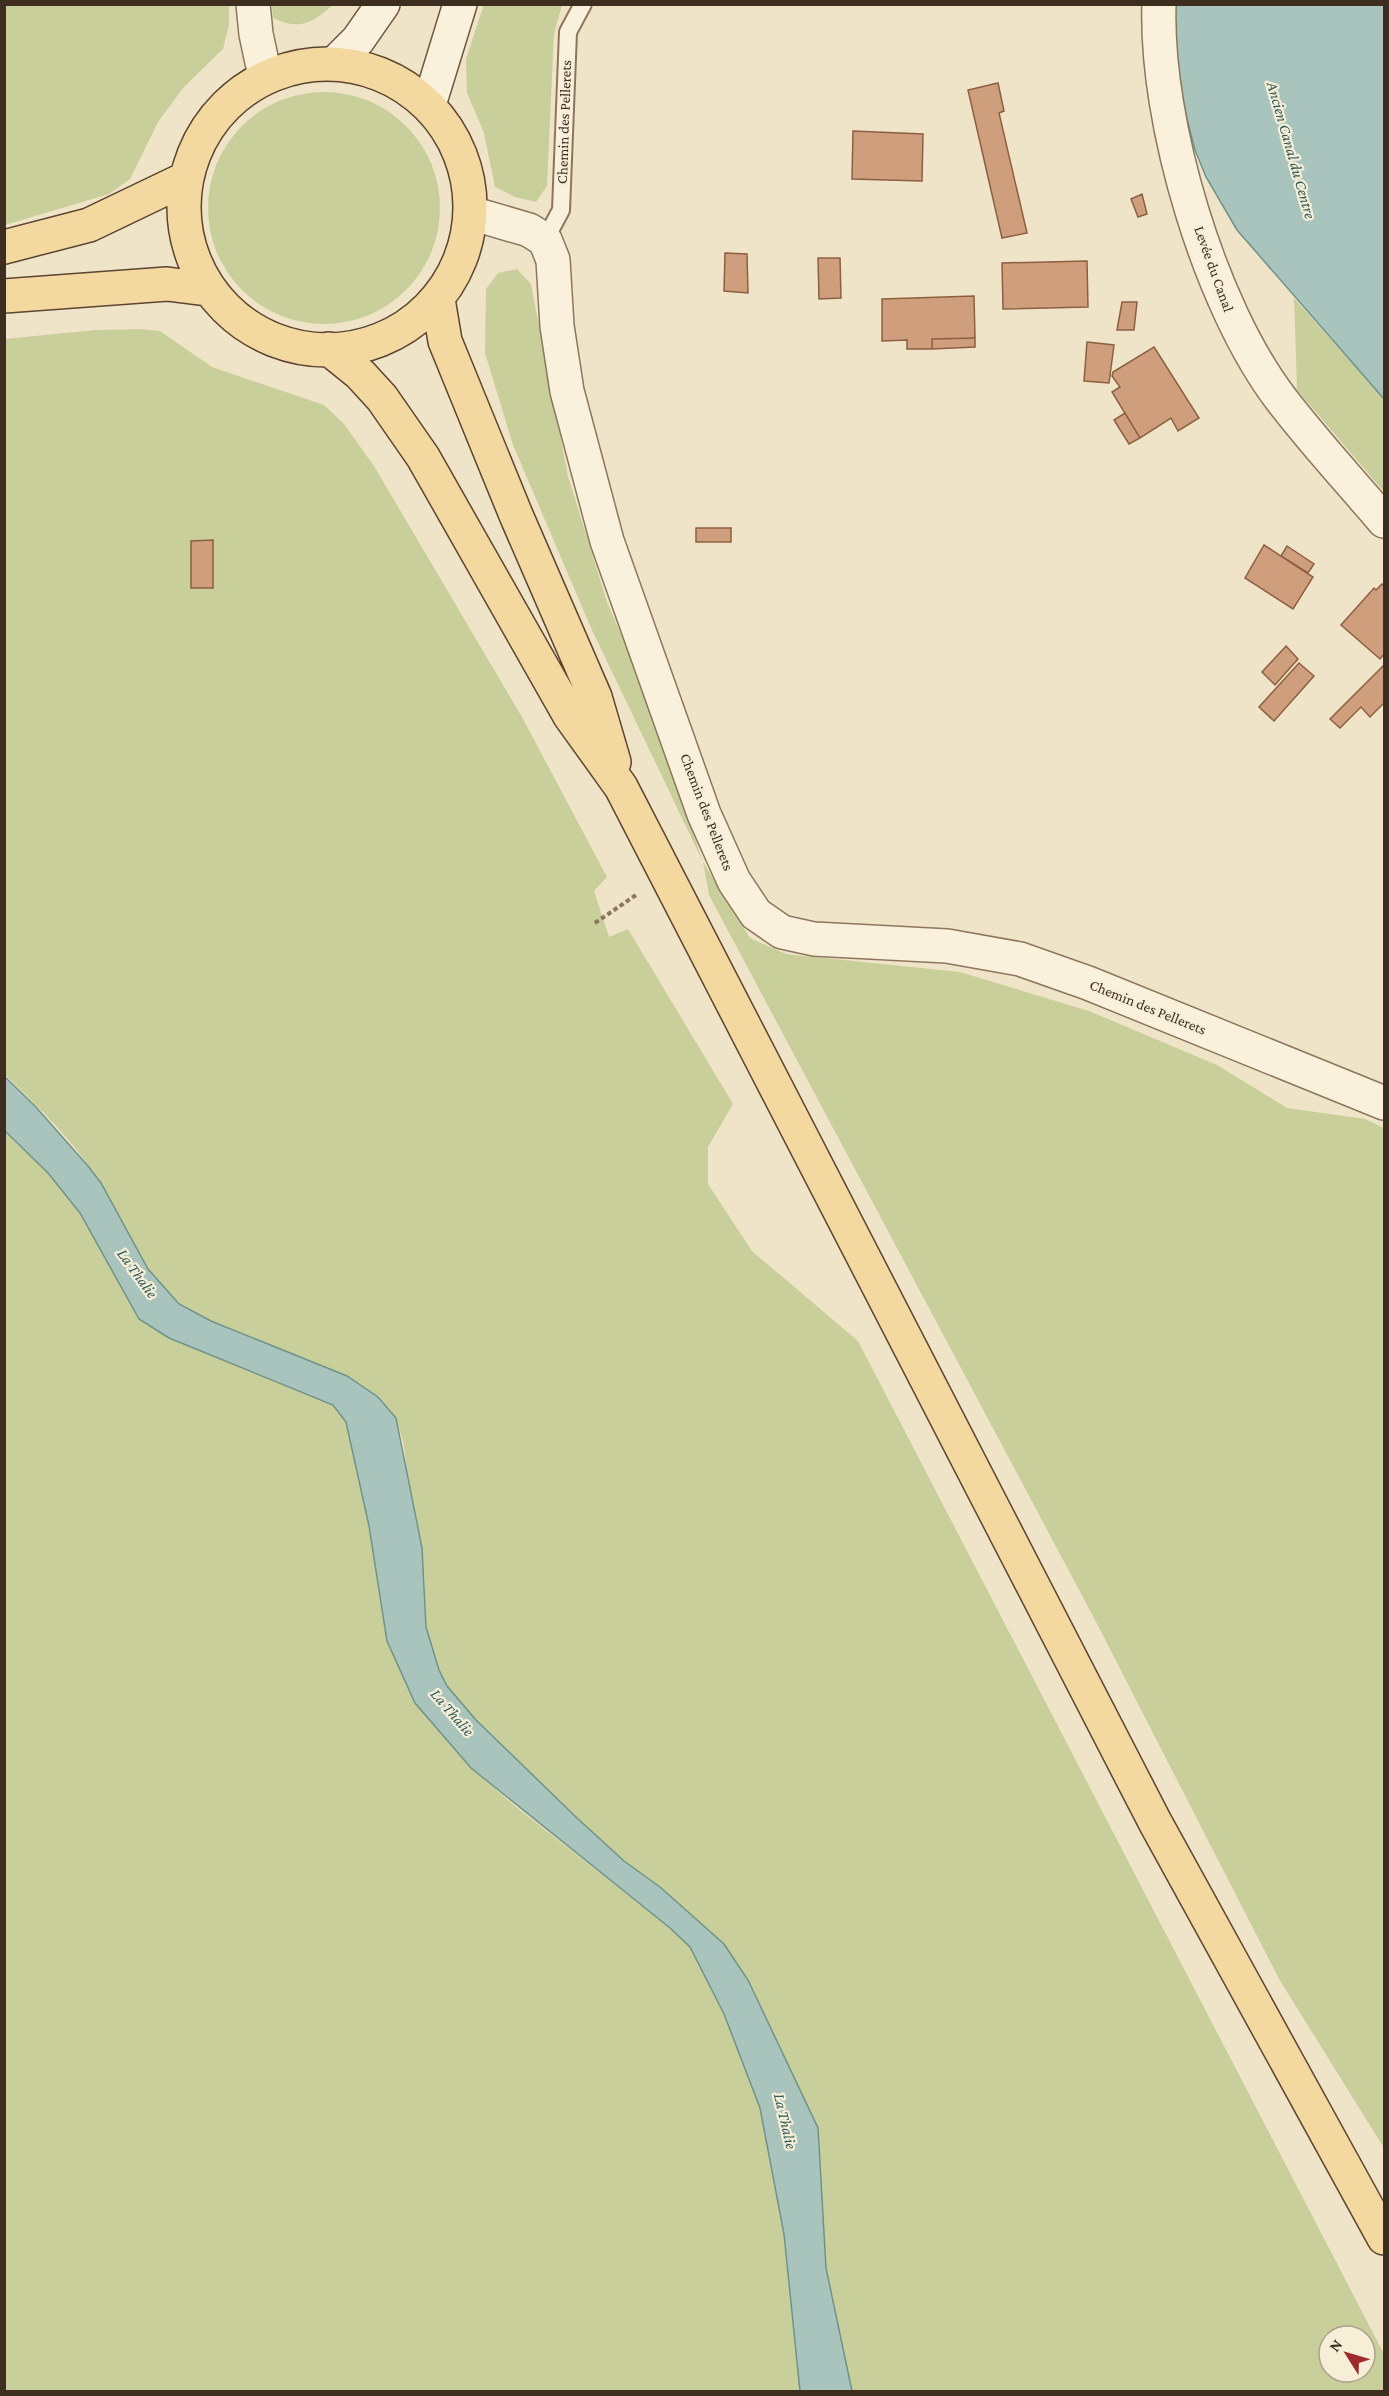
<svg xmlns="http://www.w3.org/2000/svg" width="1389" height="2396" viewBox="0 0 1389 2396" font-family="'Crimson Pro',serif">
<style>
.green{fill:#c9cf9b;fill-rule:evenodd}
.water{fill:#a9c4bc;stroke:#6f938a;stroke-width:1.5}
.building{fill:#cf9f7d;stroke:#8d5f41;stroke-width:1.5}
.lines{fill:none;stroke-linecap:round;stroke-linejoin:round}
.service-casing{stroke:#8d765c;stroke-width:20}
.minor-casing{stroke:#8d765c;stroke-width:36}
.secondary-casing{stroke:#6f573f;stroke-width:36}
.primary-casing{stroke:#5b4430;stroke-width:36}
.path{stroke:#8d765c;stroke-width:4;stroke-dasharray:4.5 3;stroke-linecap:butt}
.service{stroke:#faf1dc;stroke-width:16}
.minor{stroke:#faf1dc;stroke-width:33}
.secondary{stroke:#faf1dc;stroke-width:33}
.primary{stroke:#f3d9a0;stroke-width:33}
.labels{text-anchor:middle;stroke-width:4.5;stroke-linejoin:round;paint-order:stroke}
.street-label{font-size:15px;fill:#3d2e20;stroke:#f7eed8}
.water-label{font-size:16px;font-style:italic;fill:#2f5d5a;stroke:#f7eed8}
</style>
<rect width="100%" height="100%" fill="#f0e4c8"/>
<path class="green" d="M 5,4 L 229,5 L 229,25 L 223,49 L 184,87 L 158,122 L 130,179 L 109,194 L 5,225 Z
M 484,4 L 562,5 L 554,34 L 547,186 L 536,202 L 515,197 L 495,187 L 484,133 L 467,93 L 466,59 Z
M 272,5 L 272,4 L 333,5 C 312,23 300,31 273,18 Z
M208 208a116 116 0 1 1 232 0a116 116 0 1 1-232 0Z
M 517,269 L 531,284 L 568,476 L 607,602 L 647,694 L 703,862 L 750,938 L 786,954 L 960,972 L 1089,1011 L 1217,1065 L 1287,1108 L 1365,1119 L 1384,1128 L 1384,2148 L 1279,1979 L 1094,1618 L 709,895 L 703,862 L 591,628 L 513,445 L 485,353 L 486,289 L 498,273 Z
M 1294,298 L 1384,399 L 1384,492 L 1297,390 Z
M 140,329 L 160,331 L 212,367 L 324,405 L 344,424 L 374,466 L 522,717 L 607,877 L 594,891 L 609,937 L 628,929 L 733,1104 L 708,1147 L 708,1184 L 752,1251 L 858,1341 L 1384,2354 L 1384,2391 L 852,2391 L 826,2268 L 818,2128 L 748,1980 L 724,1944 L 660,1887 L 624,1861 L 577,1818 L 476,1720 L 447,1686 L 439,1670 L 426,1627 L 424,1569 L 419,1529 L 411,1499 L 403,1441 L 396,1418 C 357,1395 319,1370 279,1349 C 240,1330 194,1323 163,1289 C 136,1259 123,1218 101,1184 C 76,1144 39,1107 5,1075 L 4,339 L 96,330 ZM 1329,2336 L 1365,2336 L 1365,2372 L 1329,2372 Z
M 4,1131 L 48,1173 L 80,1213 L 139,1319 L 169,1338 L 333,1405 L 346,1422 L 369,1526 L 387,1641 L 441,1734 L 471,1768 L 516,1807 L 670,1928 L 690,1947 L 724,2014 L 760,2108 L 784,2234 L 800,2391 L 5,2391 Z"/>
<path class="water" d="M 1174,5 L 1384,5 L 1384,399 L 1237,230 L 1206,177 L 1195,150 L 1178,84 Z
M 4,1076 L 35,1106 L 88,1166 L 101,1183 L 148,1269 L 179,1304 L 211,1321 L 347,1376 L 378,1397 L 396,1418 L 422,1548 L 426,1627 L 439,1670 L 447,1686 L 476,1720 L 577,1818 L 624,1861 L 660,1887 L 724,1944 L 748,1980 L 818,2128 L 826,2268 L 852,2391 L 800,2391 L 784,2234 L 760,2108 L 724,2014 L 690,1947 L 670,1928 L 471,1768 L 415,1703 L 387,1641 L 369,1526 L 346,1422 L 333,1405 L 169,1338 L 139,1319 L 80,1213 L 48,1173 L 5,1131 Z"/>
<path class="building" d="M 998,83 L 1004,111 L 999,113 L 1027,233 L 1002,238 L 968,90 Z
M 853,131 L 923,134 L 922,181 L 852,179 Z
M 1142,194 L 1147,214 L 1138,217 L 1131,199 Z
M 725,253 L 747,254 L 748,293 L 724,291 Z
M 818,258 L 840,258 L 841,298 L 819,299 Z
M 1087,261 L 1088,307 L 1003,309 L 1002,263 Z
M 974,296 L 975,338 L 932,339 L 932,349 L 907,349 L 907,340 L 882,341 L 882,299 Z
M 1122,302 L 1137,302 L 1134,330 L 1117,330 Z
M 975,338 L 975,347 L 932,349 L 932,339 Z
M 1087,342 L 1114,345 L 1109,383 L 1084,381 Z
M 1154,347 L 1199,418 L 1178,431 L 1171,418 L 1140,438 L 1112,392 L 1120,387 L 1112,376 L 1113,372 Z
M 1125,413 L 1140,438 L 1129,444 L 1114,420 Z
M 696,528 L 731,528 L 731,542 L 696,542 Z
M 213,540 L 213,588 L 191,588 L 191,541 Z
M 1264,545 L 1313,577 L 1293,609 L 1245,578 Z
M 1287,546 L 1314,564 L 1308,573 L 1281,556 Z
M 1382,584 L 1384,586 L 1384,654 L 1380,659 L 1341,625 L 1374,588 L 1376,590 Z
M 1286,646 L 1298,659 L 1275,685 L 1262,672 Z
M 1299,663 L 1314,676 L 1274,721 L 1259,707 Z
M 1384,665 L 1384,703 L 1370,717 L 1361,707 L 1340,728 L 1330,719 Z"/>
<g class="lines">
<g class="service-casing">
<path id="service" d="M 545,240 L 561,210 L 568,32 L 583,4"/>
</g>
<g class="minor-casing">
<path id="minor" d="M 253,4 L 256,34 L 265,76
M 1159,4 C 1155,122 1210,306 1281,399 C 1313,441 1350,481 1384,521
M 471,213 L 529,230 L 545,240 L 553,260 L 557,326 L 567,391 L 607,541 L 704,814 L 734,881 L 756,914 L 782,932 L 814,939 L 947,946 L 1020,959 L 1088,983 L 1384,1103"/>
</g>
<g class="secondary-casing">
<path id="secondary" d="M 335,63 L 358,40 L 383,4
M 429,105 L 460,4"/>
</g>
<g class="primary-casing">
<path id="primary" d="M184 207a143 143 0 1 1 286 0a143 143 0 1 1-286 0Z
M 4,247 L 89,225 L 185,179
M 4,296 L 167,284 L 207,289
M 438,299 L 445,341 L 516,515 L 595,697 L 614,762
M 329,349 L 360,374 L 382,398 L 423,457 L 570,716 L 621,787 L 1155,1822 L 1384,2238"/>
</g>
<path class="path" d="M 595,923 L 636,895"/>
<use href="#service" class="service"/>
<use href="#minor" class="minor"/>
<use href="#secondary" class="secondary"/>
<use href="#primary" class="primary"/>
</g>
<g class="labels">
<g class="street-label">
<text transform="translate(564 122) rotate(-88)" y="5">Chemin des Pellerets</text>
<text transform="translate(1214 269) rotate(70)" y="5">Levée du Canal</text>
<text transform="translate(707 812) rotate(69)" y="5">Chemin des Pellerets</text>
<text transform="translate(1148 1007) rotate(22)" y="5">Chemin des Pellerets</text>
</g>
<g class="water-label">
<text transform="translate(1292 150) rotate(74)" y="6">Ancien Canal du Centre</text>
<text transform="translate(138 1273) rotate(54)" y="6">La Thalie</text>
<text transform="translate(453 1712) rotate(49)" y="6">La Thalie</text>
<text transform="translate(786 2121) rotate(77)" y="6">La Thalie</text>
</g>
</g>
<rect width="1389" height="2396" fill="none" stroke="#3d2e20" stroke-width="12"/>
<g transform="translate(1347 2354) rotate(307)"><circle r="28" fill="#f7eed8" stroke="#ada18e" stroke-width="1.5"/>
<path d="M0-4.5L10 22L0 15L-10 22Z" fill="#9e2a2b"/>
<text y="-9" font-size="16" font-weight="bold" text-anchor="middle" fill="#3d2e20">N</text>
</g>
</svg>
